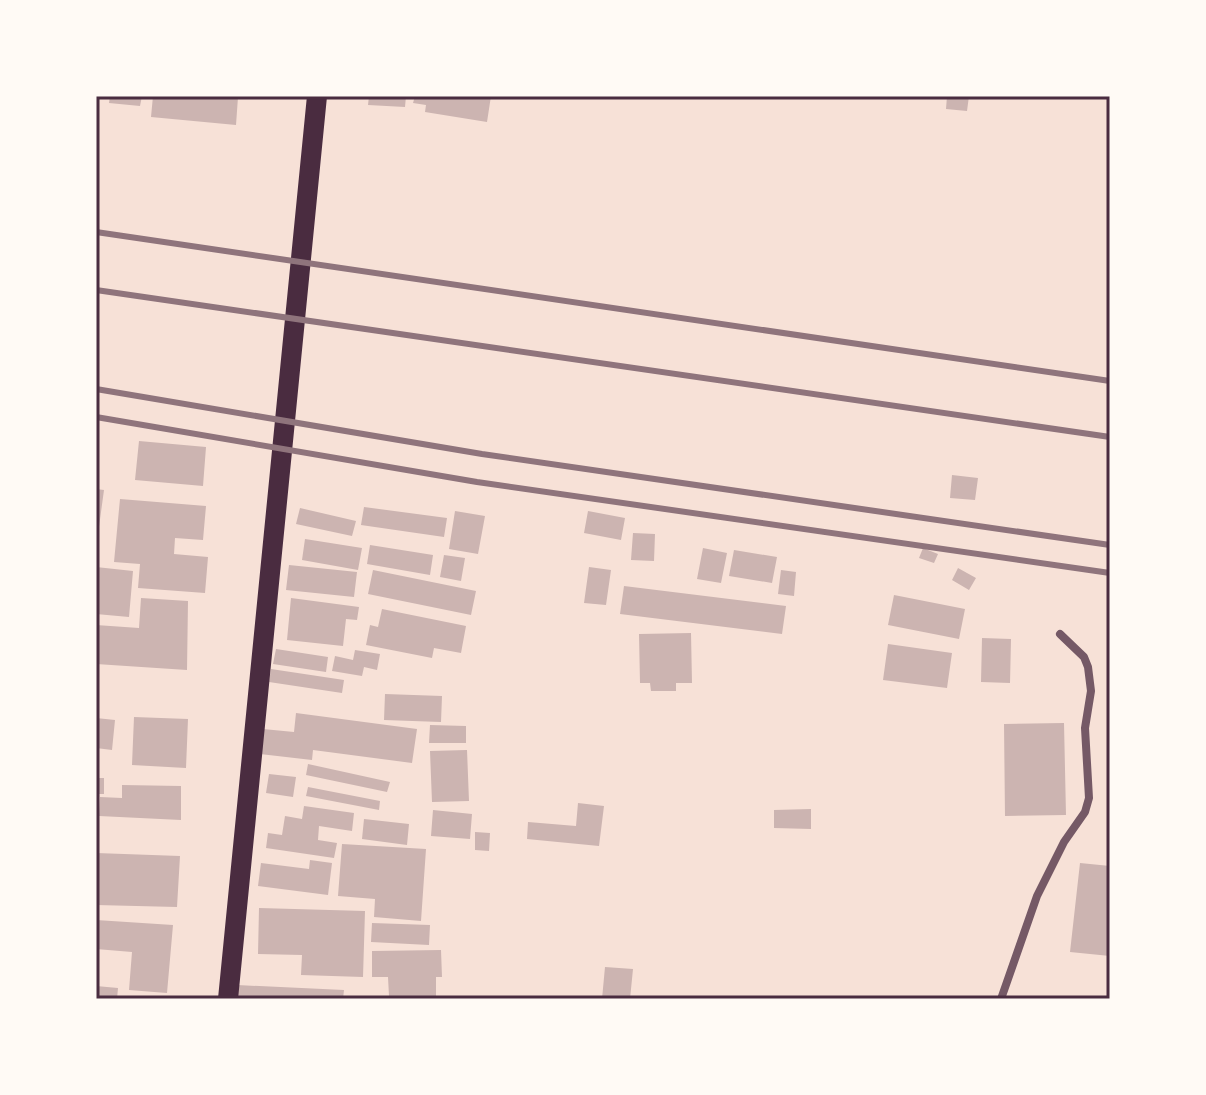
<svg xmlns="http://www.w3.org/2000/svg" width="1206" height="1095" viewBox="0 0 1206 1095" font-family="'Public Sans',sans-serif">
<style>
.building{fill:#ccb4b1}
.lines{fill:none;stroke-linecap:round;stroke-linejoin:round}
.minor{stroke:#755966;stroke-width:8}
.primary{stroke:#4a2c40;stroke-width:20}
.rail{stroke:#8f747c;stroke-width:6}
.neatline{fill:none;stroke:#4a2c40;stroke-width:3}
</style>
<rect width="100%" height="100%" fill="#f7e1d7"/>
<path class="building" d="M 110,96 L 142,96 L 140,106 L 109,103 Z
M 153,96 L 238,97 L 236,125 L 151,117 Z
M 369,96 L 406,96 L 405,107 L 368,105 Z
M 415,96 L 491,96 L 487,122 L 425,112 L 426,105 L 413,103 Z
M 947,96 L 969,96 L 967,111 L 946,109 Z
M 139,441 L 206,447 L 203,486 L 135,480 Z
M 952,475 L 978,478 L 975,500 L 950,498 Z
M 96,489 L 104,490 L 98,534 L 96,534 Z
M 120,499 L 206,506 L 203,540 L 175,538 L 174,554 L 208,557 L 205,593 L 138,588 L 140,564 L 114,562 Z
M 364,507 L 447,518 L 444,537 L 361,525 Z
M 300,508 L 356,521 L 352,536 L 296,524 Z
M 455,511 L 485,516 L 478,554 L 449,549 Z
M 588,511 L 625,518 L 621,540 L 584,533 Z
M 633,533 L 655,534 L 654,561 L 631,560 Z
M 305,539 L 362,548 L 358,570 L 302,560 Z
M 370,545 L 433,555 L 430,575 L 367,564 Z
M 703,548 L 727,553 L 721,583 L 697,579 Z
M 923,548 L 938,554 L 934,563 L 919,558 Z
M 734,550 L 777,557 L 772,583 L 729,576 Z
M 444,555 L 465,558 L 461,581 L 440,577 Z
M 289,565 L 357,572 L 354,597 L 286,590 Z
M 96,567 L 133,571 L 129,617 L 96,614 Z
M 589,567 L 611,570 L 606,605 L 584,603 Z
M 958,568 L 976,578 L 969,590 L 952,580 Z
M 373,570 L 476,591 L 471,615 L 368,594 Z
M 781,570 L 796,572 L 794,596 L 778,594 Z
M 624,586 L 786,606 L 782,634 L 620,614 Z
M 894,595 L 965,609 L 959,639 L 888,625 Z
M 141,598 L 188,601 L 187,670 L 96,664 L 96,625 L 139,628 Z
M 291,598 L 359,607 L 357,620 L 346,619 L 343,646 L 287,640 Z
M 382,609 L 466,626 L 461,653 L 434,648 L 432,658 L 366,645 L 370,625 L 378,627 Z
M 691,633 L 692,683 L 676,683 L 676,691 L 651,691 L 650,683 L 640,683 L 639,634 Z
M 982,638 L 1011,639 L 1010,683 L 981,682 Z
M 888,644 L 952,653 L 947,688 L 883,680 Z
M 276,649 L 328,657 L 326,672 L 273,664 Z
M 355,650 L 380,654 L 377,670 L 364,667 L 362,676 L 332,671 L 335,656 L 353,660 Z
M 271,669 L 344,680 L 342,693 L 269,682 Z
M 385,694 L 442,696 L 441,722 L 384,720 Z
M 296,713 L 417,729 L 412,763 L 313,750 L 312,760 L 260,754 L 263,729 L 294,732 Z
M 134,717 L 188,719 L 186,768 L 132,765 Z
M 96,718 L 115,720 L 112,750 L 96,748 Z
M 1064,723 L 1066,815 L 1005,816 L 1004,724 Z
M 430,725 L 466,726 L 466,743 L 429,743 Z
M 467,750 L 469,801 L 432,802 L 430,751 Z
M 308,764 L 390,782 L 387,792 L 306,775 Z
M 269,774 L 296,777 L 293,797 L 266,793 Z
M 96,778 L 104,778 L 104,794 L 96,794 Z
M 122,785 L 181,786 L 181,820 L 99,816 L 100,797 L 122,798 Z
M 308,787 L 380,801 L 379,810 L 306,796 Z
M 578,803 L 604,806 L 599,846 L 527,839 L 528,822 L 576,826 Z
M 304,806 L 354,813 L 352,831 L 319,826 L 318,840 L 337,843 L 334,858 L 266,848 L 268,833 L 282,835 L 285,816 L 302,819 Z
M 811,809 L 811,829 L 774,828 L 774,810 Z
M 433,810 L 472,814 L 470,839 L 431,836 Z
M 364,819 L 409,824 L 407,845 L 362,839 Z
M 475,832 L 490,833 L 489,851 L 475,850 Z
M 342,844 L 426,849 L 421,921 L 374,917 L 375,899 L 338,896 Z
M 96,853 L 180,856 L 177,907 L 96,905 Z
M 310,860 L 332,863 L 328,895 L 258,886 L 261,863 L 309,869 Z
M 1080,863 L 1110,866 L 1110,956 L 1070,952 Z
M 259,908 L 365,911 L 363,977 L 301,975 L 302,955 L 258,954 Z
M 96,920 L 173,925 L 167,993 L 129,990 L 132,952 L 96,949 Z
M 372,923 L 430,925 L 429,945 L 371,942 Z
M 441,950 L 442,977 L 436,977 L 436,996 L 389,996 L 388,977 L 372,977 L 372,951 Z
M 605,967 L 633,969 L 630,999 L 602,999 Z
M 237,985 L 344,990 L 343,999 L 237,999 Z
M 96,986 L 118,988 L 117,999 L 96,999 Z"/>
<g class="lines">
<path class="minor" d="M 1001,999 L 1037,896 L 1064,842 L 1085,812 L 1089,798 L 1085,728 L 1091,691 L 1088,667 L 1084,657 L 1060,634"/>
<path class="primary" d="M 228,999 L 317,96"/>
<path class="rail" d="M 96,232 L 1110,381
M 96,290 L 1110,437
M 96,389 L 482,454 L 1110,545
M 96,417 L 477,482 L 1110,573"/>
</g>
<rect width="1206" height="1095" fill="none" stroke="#fffaf5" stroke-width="196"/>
<rect x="98" y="98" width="1010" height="899" class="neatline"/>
</svg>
